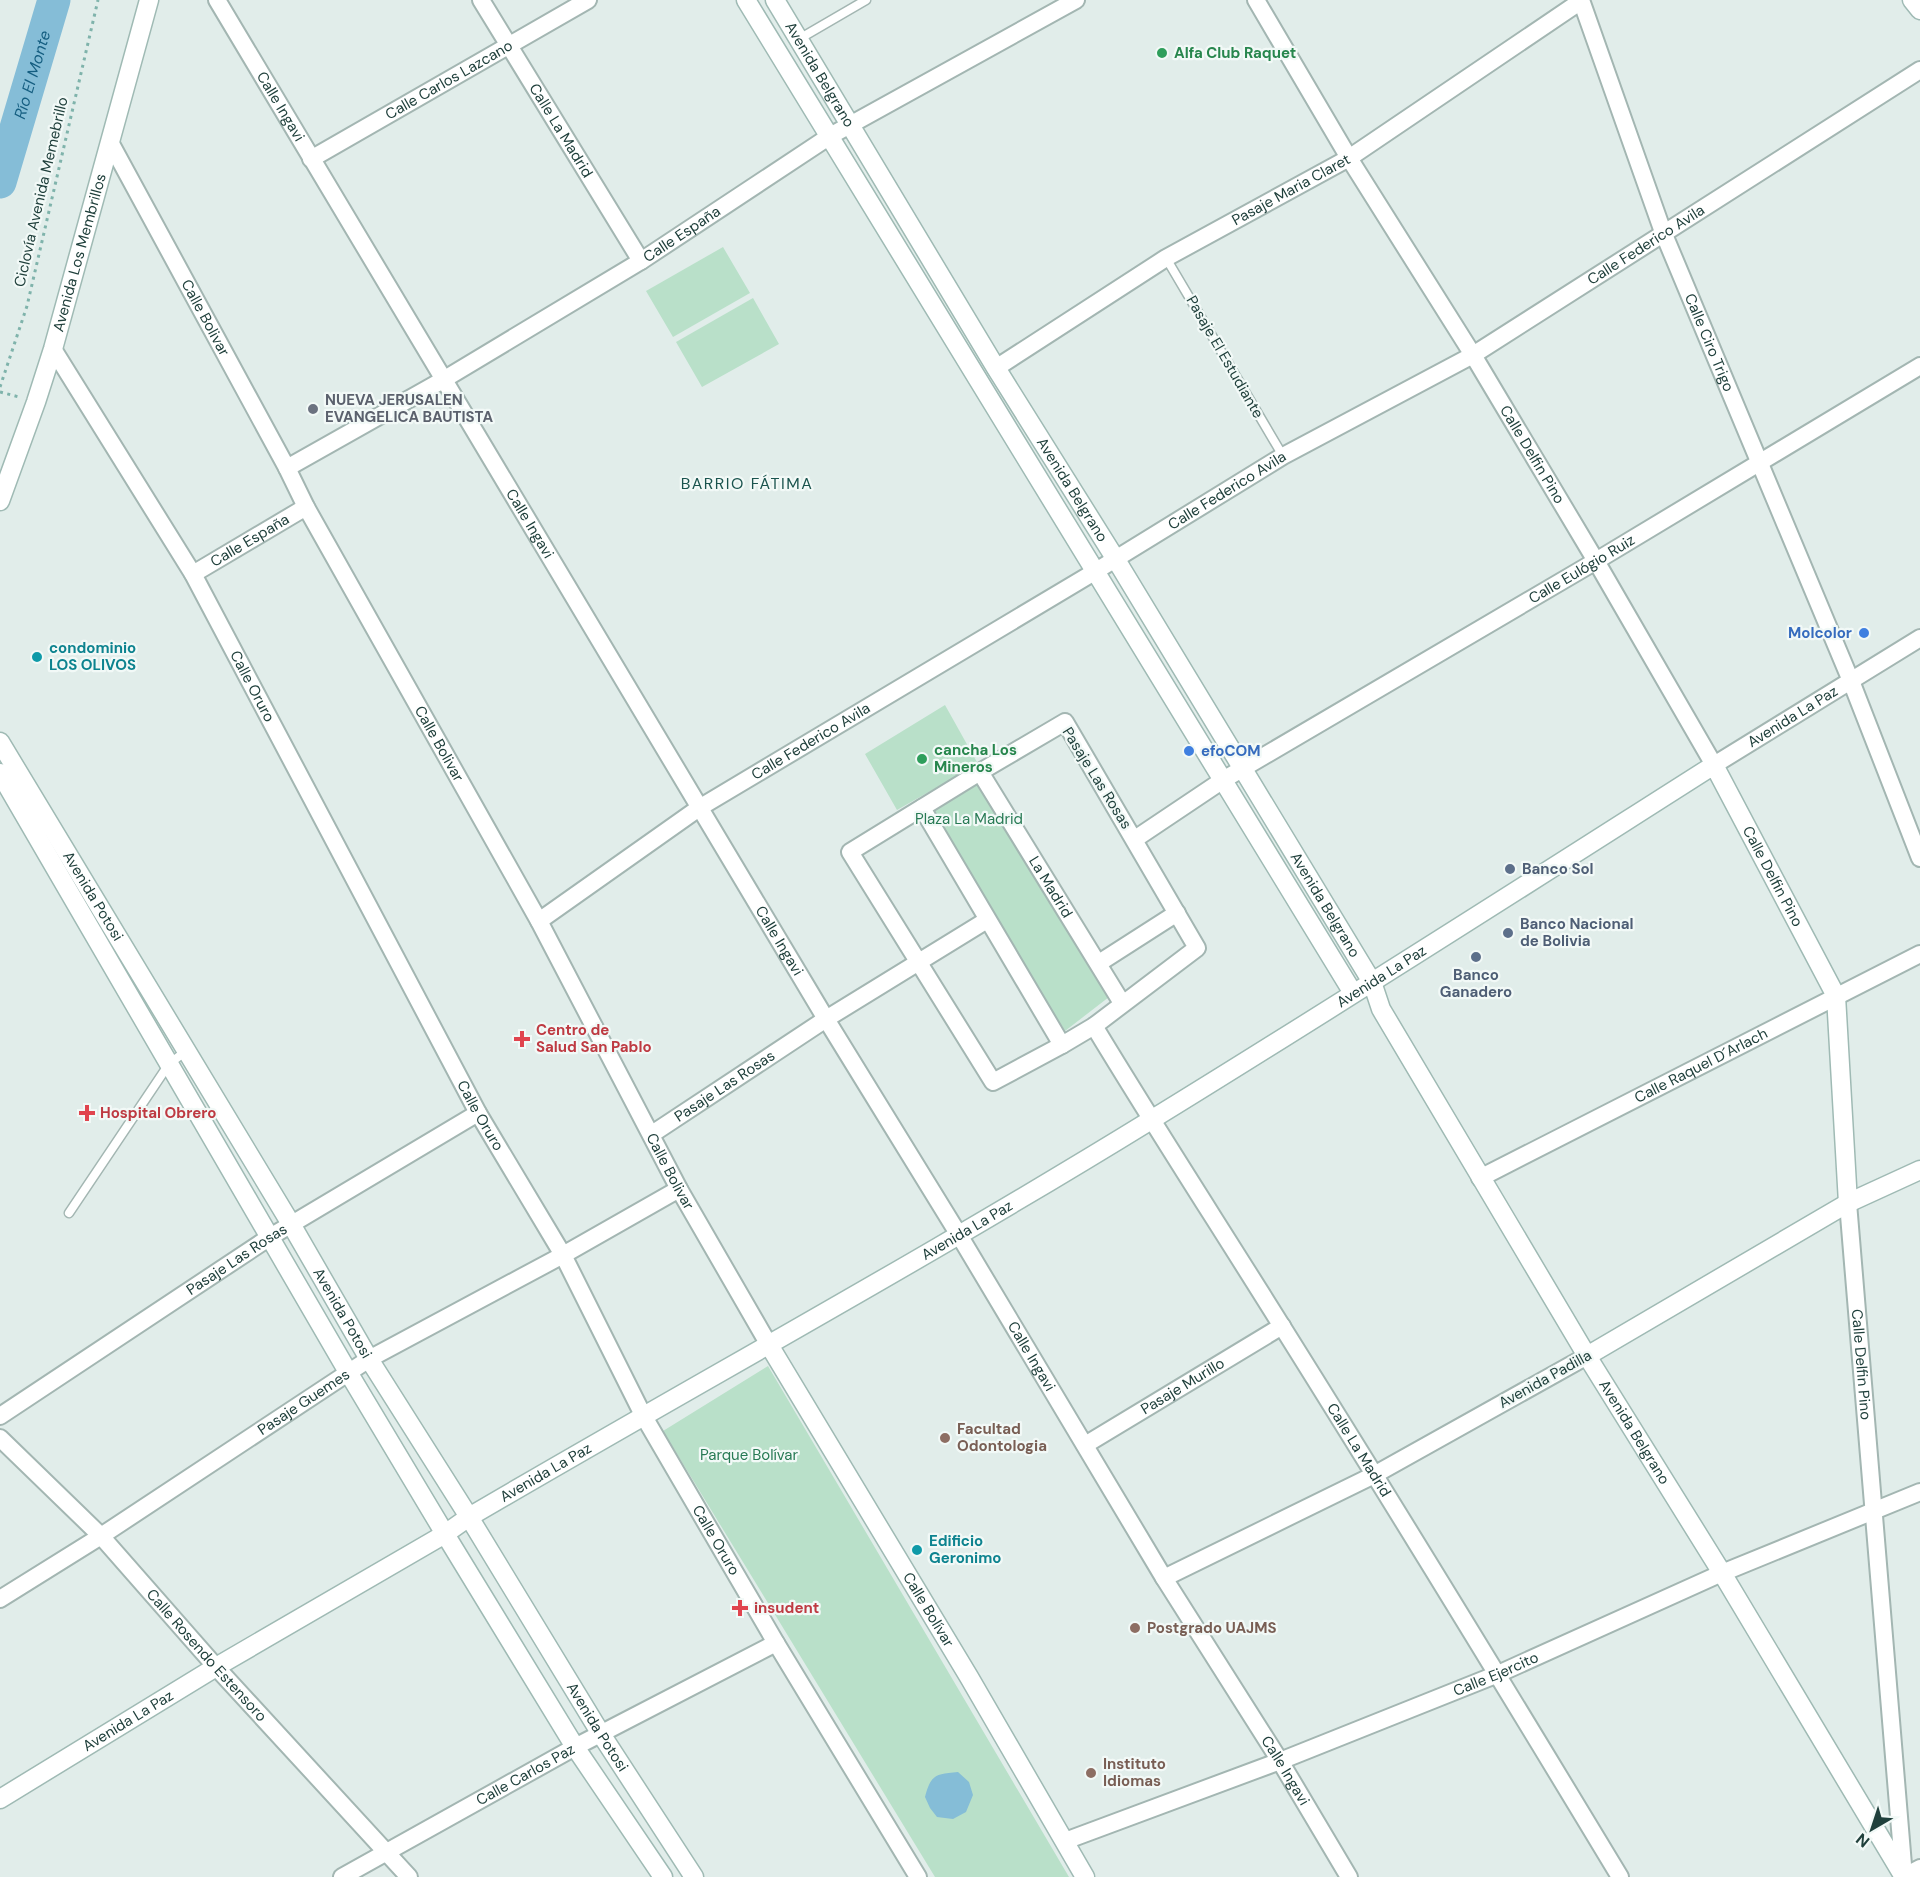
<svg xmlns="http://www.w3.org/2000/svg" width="1920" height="1877" viewBox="0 0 1920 1877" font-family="'DM Sans',sans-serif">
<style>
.green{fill:#b9e0c9}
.water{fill:#85bdd7}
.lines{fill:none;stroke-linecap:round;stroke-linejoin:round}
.river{stroke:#85bdd7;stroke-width:33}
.lane-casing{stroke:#a3b6b2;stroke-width:11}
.street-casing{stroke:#a3b6b2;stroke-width:20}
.secondary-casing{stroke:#9fbab4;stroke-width:21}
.path{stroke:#7fb3ab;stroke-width:3;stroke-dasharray:3 4.5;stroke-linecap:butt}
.lane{stroke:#fff;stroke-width:8}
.street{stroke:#fff;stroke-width:16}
.secondary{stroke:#fff;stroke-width:18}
.leisure-dot{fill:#2e9e5b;stroke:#f2f9f7;stroke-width:2}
.worship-dot{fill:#6b7280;stroke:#f2f9f7;stroke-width:2}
.shop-dot{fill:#3f7fe0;stroke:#f2f9f7;stroke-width:2}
.culture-dot{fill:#0f9aa8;stroke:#f2f9f7;stroke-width:2}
.service-dot{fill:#5c6f8a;stroke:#f2f9f7;stroke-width:2}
.health-dot{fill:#e0444e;stroke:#f2f9f7;stroke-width:2}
.education-dot{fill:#8d6e63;stroke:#f2f9f7;stroke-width:2}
.labels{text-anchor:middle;stroke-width:4.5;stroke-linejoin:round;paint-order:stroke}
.leisure-label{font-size:15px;font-weight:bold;fill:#27864d;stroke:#f2f9f7;text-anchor:start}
.street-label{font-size:15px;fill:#20403c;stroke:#f2f9f7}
.worship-label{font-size:15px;font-weight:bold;fill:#5b616d;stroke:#f2f9f7;text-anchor:start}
.shop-label{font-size:15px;font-weight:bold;fill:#366cbe;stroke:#f2f9f7;text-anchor:end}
.culture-label{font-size:15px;font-weight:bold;fill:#0d838f;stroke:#f2f9f7;text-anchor:start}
.park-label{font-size:15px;fill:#277a54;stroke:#f2f9f7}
.service-label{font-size:15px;font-weight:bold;fill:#4e5e75;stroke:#f2f9f7;text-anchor:start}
.health-label{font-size:15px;font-weight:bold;fill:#be3a42;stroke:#f2f9f7;text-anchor:start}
.education-label{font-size:15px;font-weight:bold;fill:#785e54;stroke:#f2f9f7;text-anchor:start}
.water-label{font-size:16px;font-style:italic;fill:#155e81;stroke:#f2f9f7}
.neighbourhood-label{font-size:16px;letter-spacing:1.5px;fill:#1a544e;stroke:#f2f9f7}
</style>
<rect width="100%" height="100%" fill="#e1edea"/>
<path class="green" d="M 723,247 L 750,293 L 673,337 L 646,291 Z
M 753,298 L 779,344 L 702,387 L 676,342 Z
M 945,705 L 978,764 L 897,810 L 865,754 Z
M 979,776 L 1109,997 L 1065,1031 L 927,809 Z
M 768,1366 L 1069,1877 L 935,1877 L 663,1431 Z"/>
<path class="water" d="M 958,1772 L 969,1782 L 973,1795 L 966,1812 L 953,1819 L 937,1817 L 930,1808 L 925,1797 C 931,1774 936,1774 958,1772 Z"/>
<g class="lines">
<path class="river" id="s1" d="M 0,182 L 54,0"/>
<g class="lane-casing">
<path id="lane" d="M 799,39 L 866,0
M 1166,258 L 1283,456
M 69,1213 L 169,1064 L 186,1051"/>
</g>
<g class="street-casing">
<g id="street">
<path id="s2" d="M 217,0 L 826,1019 L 959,1235 L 1164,1578 L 1280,1761 L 1349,1877"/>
<path id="s3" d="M 481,0 L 641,261"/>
<path id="s4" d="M 1256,0 L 1349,158 L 1473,355 L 1596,561 L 1714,765 L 1920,638"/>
<path id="s5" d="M 1581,0 L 1663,232 L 1851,681 L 1920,858"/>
<path id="s6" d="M 110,142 L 287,468 L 306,507 L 539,921 L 679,1189 L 769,1345"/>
<path id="s7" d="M 311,159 L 588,0"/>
<path id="s8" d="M 53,349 L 193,574 L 478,1113 L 563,1255 L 643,1415 L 776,1643 L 918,1877"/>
<path id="s9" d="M 996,368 L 1166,258 L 1349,158 L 1581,1"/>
<path id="s10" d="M 287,468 L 443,380 L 641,261 L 830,136 L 1076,0"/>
<path id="s11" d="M 193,574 L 306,507"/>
<path d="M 1065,722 L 1197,948 L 1094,1026 L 1062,1045 L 993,1082 L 850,852 L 980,772 Z"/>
<path id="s12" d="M 980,772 L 1122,1003"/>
<path d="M 922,808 L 1062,1045"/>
<path id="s13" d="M 1135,839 L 1223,780 L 1596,561 L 1920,366"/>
<path id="s14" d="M 539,921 L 699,808 L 1096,571 L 1283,456 L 1473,355 L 1920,70"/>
<path d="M 1099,963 L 1177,913"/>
<path id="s15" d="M 1094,1026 C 1155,1127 1220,1227 1283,1328 C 1397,1510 1509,1693 1620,1877"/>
<path id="s16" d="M 652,1134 L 826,1019 L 987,920"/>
<path id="s17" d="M 1480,1178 L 1920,954"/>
<path id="s18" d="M 1848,1203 L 1904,1877"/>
<path id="s19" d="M 0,1416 L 270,1237 L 478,1113"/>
<path id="s20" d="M 0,1438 L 101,1536 L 216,1667 L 409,1877"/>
<path id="s21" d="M 1085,1445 L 1282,1326"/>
<path d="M 1164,1578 L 1374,1475 L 1587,1356"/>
<path id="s22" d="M 0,1599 L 101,1536 L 369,1359 L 563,1255 L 679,1189"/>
<path id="s23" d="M 1065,1841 L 1280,1761 L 1498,1674 L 1722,1573 L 1920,1492"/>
<path id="s24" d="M 342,1877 L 575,1747 L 776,1643"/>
<path d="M 1903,1877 L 1920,1868"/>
</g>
</g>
<g class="secondary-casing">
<g id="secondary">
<path d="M 746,0 L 1353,993"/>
<path id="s25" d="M 775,0 L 996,368 L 1115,558 L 1372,982 L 1381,1009 L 1587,1356 L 1722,1573 L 1904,1877"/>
<path d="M 1912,0 L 1920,10"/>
<path id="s26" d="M 0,501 L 36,402 L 53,349 L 149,0"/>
<path id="s27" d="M 0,742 L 291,1224 L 369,1359 L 469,1517 L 601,1734 L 694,1877"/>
<path d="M 0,773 L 348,1372 L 445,1534 L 575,1747 L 663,1877"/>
<path id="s28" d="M 769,1345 L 969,1677 L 1085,1877"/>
<path d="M 1587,1356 L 1848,1203 L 1920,1170"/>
<path id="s29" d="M 0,1799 L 216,1667 L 445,1534 L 469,1517 C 696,1384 927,1258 1151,1120 C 1340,1004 1527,884 1714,765 L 1836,996 L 1848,1203"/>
</g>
</g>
<path class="path" d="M 0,387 L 27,306 L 98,0
M 0,392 L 19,397"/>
<use href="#lane" class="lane"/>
<use href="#street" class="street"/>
<use href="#secondary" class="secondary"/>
</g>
<g class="leisure-dot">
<circle cx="1162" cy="53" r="6"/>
<circle cx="922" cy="759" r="6"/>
</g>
<circle class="worship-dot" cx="313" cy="409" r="6"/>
<g class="shop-dot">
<circle cx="1864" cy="633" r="6"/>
<circle cx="1189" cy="751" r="6"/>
</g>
<g class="culture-dot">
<circle cx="37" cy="657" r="6"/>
<circle cx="917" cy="1550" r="6"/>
</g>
<g class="service-dot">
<circle cx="1510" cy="869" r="6"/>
<circle cx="1508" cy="933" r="6"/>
<circle cx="1476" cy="957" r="6"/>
</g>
<g class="health-dot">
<path d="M519 1030h6v6h6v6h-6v6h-6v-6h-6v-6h6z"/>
<path d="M84 1104h6v6h6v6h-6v6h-6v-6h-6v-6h6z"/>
<path d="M737 1599h6v6h6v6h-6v6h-6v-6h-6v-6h6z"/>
</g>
<g class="education-dot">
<circle cx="945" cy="1438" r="6"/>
<circle cx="1135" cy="1628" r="6"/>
<circle cx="1091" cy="1773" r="6"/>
</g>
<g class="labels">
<g class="leisure-label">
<text x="1174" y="58">Alfa Club Raquet</text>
<text x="934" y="755">cancha Los<tspan x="934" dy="17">Mineros</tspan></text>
</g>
<g class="street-label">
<text dy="5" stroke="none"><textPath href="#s25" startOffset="87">Avenida Belgrano</textPath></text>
<text dy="5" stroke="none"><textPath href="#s7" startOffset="159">Calle Carlos Lazcano</textPath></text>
<text dy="5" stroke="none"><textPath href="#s2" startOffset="124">Calle Ingavi</textPath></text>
<text dy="5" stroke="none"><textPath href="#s3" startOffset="153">Calle La Madrid</textPath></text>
<text dy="5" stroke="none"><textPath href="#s9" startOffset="345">Pasaje Maria Claret</textPath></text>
<text transform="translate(41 192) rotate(-77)" y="5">Ciclovía Avenida Memebrillo</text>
<text dy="5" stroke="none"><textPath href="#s10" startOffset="459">Calle España</textPath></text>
<text dy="5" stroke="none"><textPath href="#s14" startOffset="1298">Calle Federico Avila</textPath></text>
<text dy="5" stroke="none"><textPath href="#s26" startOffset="261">Avenida Los Membrillos</textPath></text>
<text dy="5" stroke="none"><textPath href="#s6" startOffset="200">Calle Bolivar</textPath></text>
<text dy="5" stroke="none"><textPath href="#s5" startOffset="366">Calle Ciro Trigo</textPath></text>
<text transform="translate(1225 357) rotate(60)" y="5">Pasaje El Estudiante</text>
<text dy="5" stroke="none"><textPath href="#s4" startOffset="532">Calle Delfin Pino</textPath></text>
<text dy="5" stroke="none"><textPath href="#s25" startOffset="573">Avenida Belgrano</textPath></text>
<text dy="5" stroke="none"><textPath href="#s14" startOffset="812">Calle Federico Avila</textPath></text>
<text dy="5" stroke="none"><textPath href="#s2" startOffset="610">Calle Ingavi</textPath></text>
<text dy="5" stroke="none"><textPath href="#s11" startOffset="66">Calle España</textPath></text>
<text dy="5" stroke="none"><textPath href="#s13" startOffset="522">Calle Eulógio Ruiz</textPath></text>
<text dy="5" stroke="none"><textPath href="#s8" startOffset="392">Calle Oruro</textPath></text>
<text dy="5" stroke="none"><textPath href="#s4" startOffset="984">Avenida La Paz</textPath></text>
<text dy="5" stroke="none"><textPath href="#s14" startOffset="326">Calle Federico Avila</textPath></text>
<text dy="5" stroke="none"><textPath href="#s6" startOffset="686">Calle Bolivar</textPath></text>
<text transform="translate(1097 778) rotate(58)" y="5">Pasaje Las Rosas</text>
<text dy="5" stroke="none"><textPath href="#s29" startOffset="2128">Calle Delfin Pino</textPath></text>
<text dy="5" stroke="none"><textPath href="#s12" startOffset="135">La Madrid</textPath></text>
<text dy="5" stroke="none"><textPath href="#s27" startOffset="180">Avenida Potosi</textPath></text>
<text dy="5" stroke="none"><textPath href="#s25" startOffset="1059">Avenida Belgrano</textPath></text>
<text dy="5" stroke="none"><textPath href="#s2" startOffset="1096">Calle Ingavi</textPath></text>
<text dy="5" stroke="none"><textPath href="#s29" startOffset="1608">Avenida La Paz</textPath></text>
<text dy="5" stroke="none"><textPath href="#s17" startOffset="248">Calle Raquel D´Arlach</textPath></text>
<text dy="5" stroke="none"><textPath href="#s16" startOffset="87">Pasaje Las Rosas</textPath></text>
<text dy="5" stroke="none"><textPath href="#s8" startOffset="878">Calle Oruro</textPath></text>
<text dy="5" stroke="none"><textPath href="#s6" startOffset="1172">Calle Bolivar</textPath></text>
<text dy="5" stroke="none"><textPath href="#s29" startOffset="1122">Avenida La Paz</textPath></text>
<text dy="5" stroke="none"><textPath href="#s19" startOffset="284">Pasaje Las Rosas</textPath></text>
<text dy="5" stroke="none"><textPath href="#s27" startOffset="666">Avenida Potosi</textPath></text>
<text dy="5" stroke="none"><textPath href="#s2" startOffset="1582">Calle Ingavi</textPath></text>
<text dy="5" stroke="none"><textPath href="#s18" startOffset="162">Calle Delfin Pino</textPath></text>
<text transform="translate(1545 1379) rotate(-29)" y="5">Avenida Padilla</text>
<text dy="5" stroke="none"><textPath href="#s21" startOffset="114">Pasaje Murillo</textPath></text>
<text dy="5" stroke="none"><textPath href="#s22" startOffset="362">Pasaje Guemes</textPath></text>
<text dy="5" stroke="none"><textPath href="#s25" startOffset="1671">Avenida Belgrano</textPath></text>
<text dy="5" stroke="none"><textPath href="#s15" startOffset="500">Calle La Madrid</textPath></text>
<text dy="5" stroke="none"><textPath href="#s29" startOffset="636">Avenida La Paz</textPath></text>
<text dy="5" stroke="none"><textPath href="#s8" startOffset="1364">Calle Oruro</textPath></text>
<text dy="5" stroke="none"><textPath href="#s28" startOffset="309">Calle Bolívar</textPath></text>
<text dy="5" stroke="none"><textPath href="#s20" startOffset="300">Calle Rosendo Estensoro</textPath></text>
<text dy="5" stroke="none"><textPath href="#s23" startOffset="462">Calle Ejercito</textPath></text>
<text dy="5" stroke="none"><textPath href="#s29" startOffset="150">Avenida La Paz</textPath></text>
<text dy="5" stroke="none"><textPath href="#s27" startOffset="1152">Avenida Potosi</textPath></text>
<text dy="5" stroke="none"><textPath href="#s2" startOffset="2068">Calle Ingavi</textPath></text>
<text dy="5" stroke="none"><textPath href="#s24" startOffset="210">Calle Carlos Paz</textPath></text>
</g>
<g class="worship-label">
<text x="325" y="405">NUEVA JERUSALEN<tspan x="325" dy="17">EVANGELICA BAUTISTA</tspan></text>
</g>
<g class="shop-label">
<text x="1852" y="638">Molcolor</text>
<text x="1201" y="756" text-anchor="start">efoCOM</text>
</g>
<g class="culture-label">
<text x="49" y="653">condominio<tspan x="49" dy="17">LOS OLIVOS</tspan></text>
<text x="929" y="1546">Edificio<tspan x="929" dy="17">Geronimo</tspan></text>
</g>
<g class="park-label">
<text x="969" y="824">Plaza La Madrid</text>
<text x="749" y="1460">Parque Bolívar</text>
</g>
<g class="service-label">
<text x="1522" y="874">Banco Sol</text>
<text x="1520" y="929">Banco Nacional<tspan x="1520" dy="17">de Bolivia</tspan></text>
<text x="1476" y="980" text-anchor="middle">Banco<tspan x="1476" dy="17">Ganadero</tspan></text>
</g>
<g class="health-label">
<text x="536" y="1035">Centro de<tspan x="536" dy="17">Salud San Pablo</tspan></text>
<text x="100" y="1118">Hospital Obrero</text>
<text x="754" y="1613">insudent</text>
</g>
<g class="education-label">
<text x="957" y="1434">Facultad<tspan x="957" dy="17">Odontologia</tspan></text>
<text x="1147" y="1633">Postgrado UAJMS</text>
<text x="1103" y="1769">Instituto<tspan x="1103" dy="17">Idiomas</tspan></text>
</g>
<g class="water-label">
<text dy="6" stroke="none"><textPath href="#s1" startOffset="112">Río El Monte</textPath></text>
</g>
<g class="neighbourhood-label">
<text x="747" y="489">BARRIO FÁTIMA</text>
</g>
</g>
<g transform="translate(1872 1829) rotate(219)" stroke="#f2f9f7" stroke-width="4.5" paint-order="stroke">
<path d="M0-4.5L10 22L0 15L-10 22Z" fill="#20403c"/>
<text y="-9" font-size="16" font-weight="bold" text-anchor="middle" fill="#20403c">N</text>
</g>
</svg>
